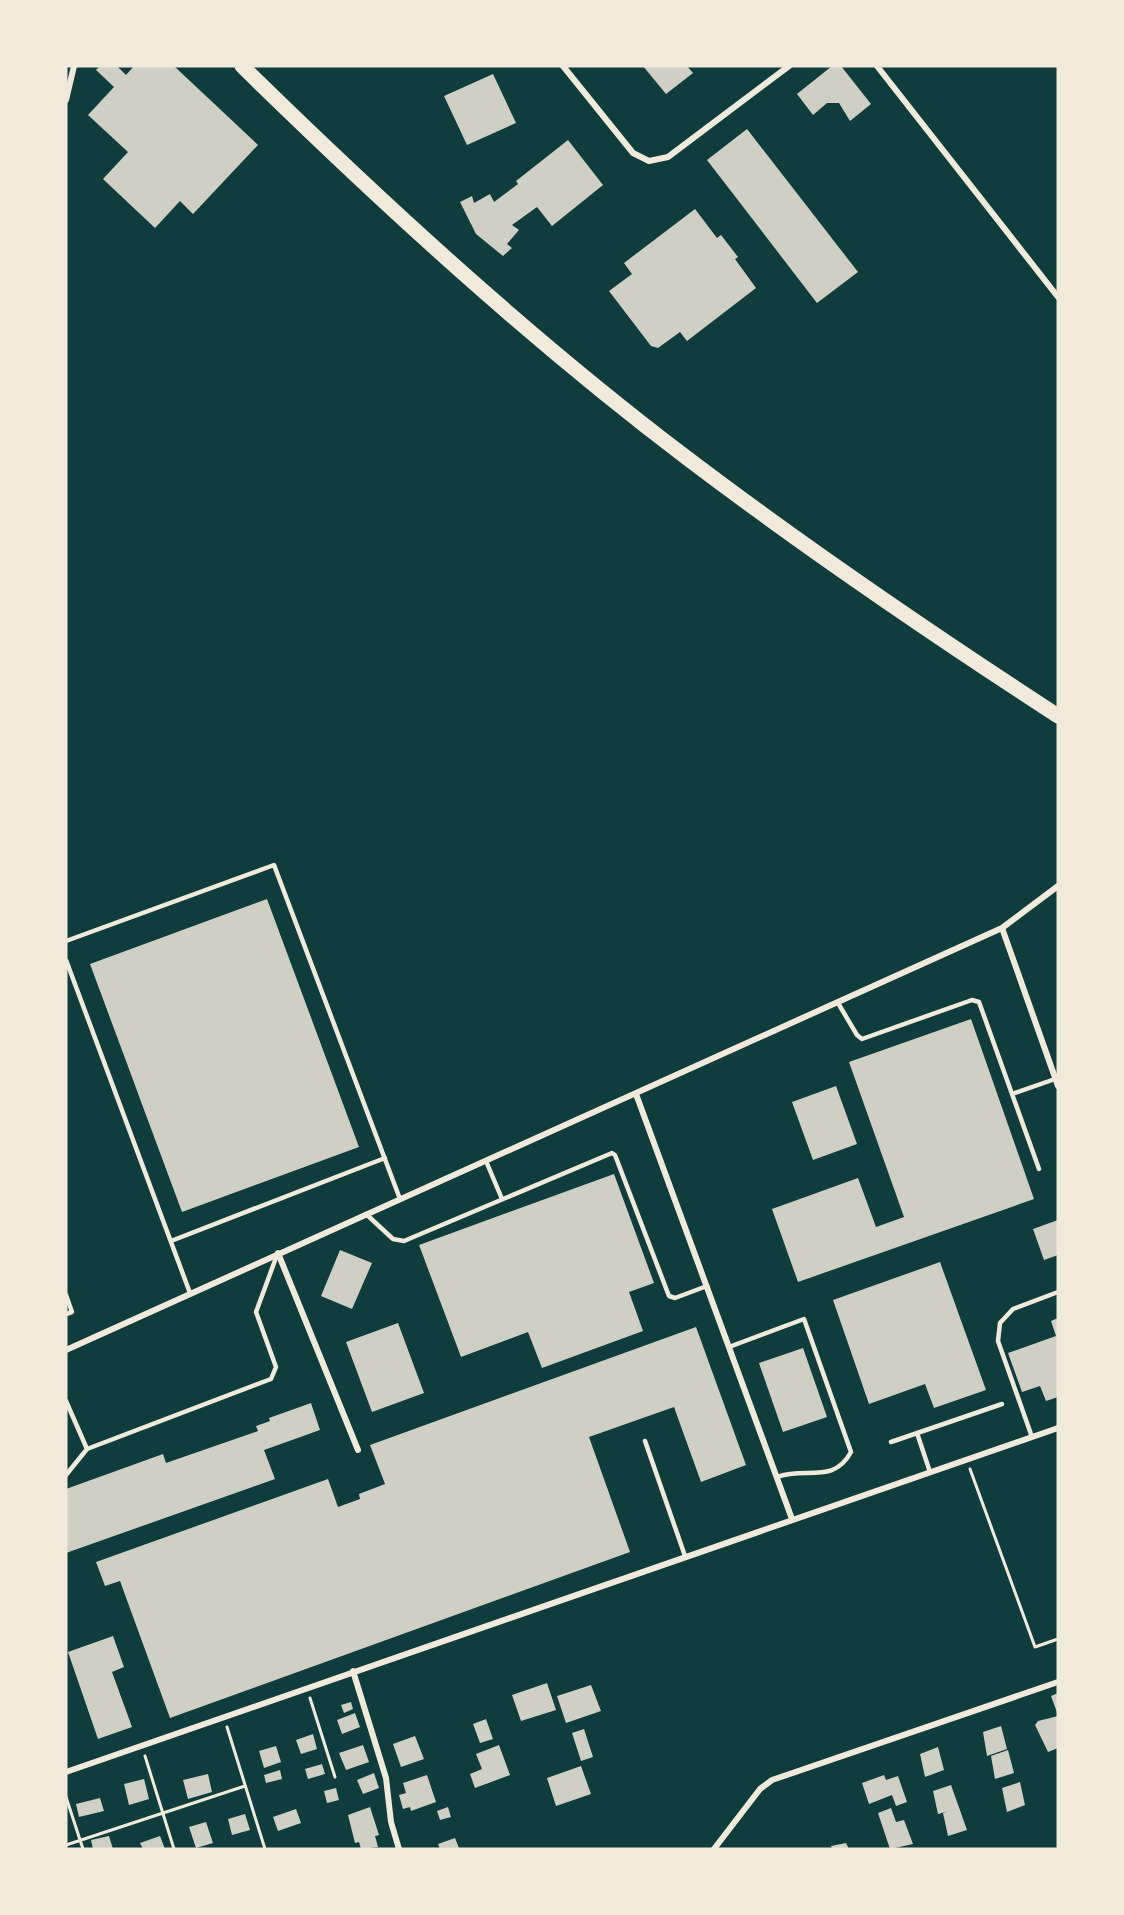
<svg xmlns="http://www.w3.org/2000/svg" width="1124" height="1915" viewBox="0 0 1124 1915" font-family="Ubuntu,sans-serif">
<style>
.building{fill:#cfcfc3}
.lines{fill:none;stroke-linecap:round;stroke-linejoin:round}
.path{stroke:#f1e9da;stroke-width:3}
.service{stroke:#f1e9da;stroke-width:4.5}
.minor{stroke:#f1e9da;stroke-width:6}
.primary{stroke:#f1e9da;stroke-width:15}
</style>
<rect width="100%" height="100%" fill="#0f3d3e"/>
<path class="building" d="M 100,66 L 117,66 L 126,75 L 134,66 L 174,66 L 258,145 L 193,214 L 180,201 L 155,228 L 103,179 L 128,152 L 88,115 L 114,87 L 96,70 Z
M 643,66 L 687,66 L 693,73 L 666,94 Z
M 832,66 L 841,66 L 871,104 L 850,121 L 839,103 L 827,103 L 813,115 L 797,94 Z
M 493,74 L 516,123 L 467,145 L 444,96 Z
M 747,129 L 858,272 L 817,303 L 707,160 Z
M 568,140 L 603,185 L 552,226 L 537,207 L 512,225 L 519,230 L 507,244 L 512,248 L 503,256 L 476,234 L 460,202 L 472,196 L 474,203 L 490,194 L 494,202 L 518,184 L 516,181 Z
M 695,209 L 717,238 L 721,235 L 738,257 L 735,259 L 756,288 L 687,341 L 680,332 L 658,348 L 651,346 L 609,291 L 632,274 L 624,263 Z
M 267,899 L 359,1147 L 182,1212 L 90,964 Z
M 971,1019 L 1034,1199 L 798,1282 L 772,1209 L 858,1178 L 876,1227 L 904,1217 L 849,1062 Z
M 836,1086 L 857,1144 L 813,1160 L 792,1102 Z
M 614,1174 L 654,1283 L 629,1292 L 643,1331 L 542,1368 L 528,1332 L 461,1357 L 419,1245 Z
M 1058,1220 L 1058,1255 L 1044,1260 L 1033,1229 Z
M 340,1250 L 372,1263 L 352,1309 L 321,1296 Z
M 940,1262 L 986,1390 L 934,1408 L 925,1384 L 869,1404 L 833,1300 Z
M 1058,1318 L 1058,1397 L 1046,1401 L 1040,1386 L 1022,1392 L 1008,1353 L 1056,1336 L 1051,1321 Z
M 398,1323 L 424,1393 L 372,1412 L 346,1342 Z
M 696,1327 L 746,1465 L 701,1482 L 674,1407 L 589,1437 L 630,1552 L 170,1718 L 120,1581 L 105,1586 L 96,1562 L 328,1479 L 338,1507 L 360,1499 L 359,1494 L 385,1484 L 370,1445 Z
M 803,1348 L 827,1417 L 783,1432 L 759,1363 Z
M 311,1403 L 320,1430 L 264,1450 L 275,1479 L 66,1553 L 66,1489 L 163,1454 L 166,1463 L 258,1431 L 256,1426 L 270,1421 L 269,1418 Z
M 113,1636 L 124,1667 L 112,1672 L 132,1727 L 98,1739 L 68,1652 Z
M 547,1683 L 556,1710 L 521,1721 L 512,1695 Z
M 591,1685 L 601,1711 L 566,1723 L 557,1696 Z
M 1058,1693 L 1058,1715 L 1051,1696 Z
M 351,1702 L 353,1709 L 344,1713 L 341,1705 Z
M 355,1713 L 360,1727 L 342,1734 L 337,1720 Z
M 1058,1716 L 1058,1748 L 1048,1752 L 1035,1725 L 1038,1721 Z
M 486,1719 L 493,1739 L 480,1743 L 473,1724 Z
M 1001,1726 L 1007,1749 L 987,1756 L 983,1732 Z
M 584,1729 L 593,1757 L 581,1761 L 572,1733 Z
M 313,1734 L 317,1749 L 301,1754 L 296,1740 Z
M 415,1736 L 424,1759 L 401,1767 L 393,1744 Z
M 363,1745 L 369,1762 L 346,1770 L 339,1753 Z
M 499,1745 L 510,1775 L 475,1788 L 470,1774 L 482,1769 L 476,1754 Z
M 276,1746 L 281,1762 L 264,1768 L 259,1751 Z
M 938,1747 L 944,1770 L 925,1777 L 920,1754 Z
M 1008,1750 L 1014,1773 L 995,1779 L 991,1756 Z
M 322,1764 L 325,1774 L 308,1779 L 305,1769 Z
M 581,1766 L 591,1794 L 556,1806 L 547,1778 Z
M 280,1770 L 282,1779 L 266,1783 L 264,1775 Z
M 374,1773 L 379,1788 L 363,1794 L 357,1780 Z
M 208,1774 L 212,1792 L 188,1799 L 183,1780 Z
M 427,1775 L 436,1802 L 411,1811 L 410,1807 L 403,1809 L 399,1795 L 406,1793 L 403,1783 Z
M 884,1775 L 886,1780 L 898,1776 L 907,1802 L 896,1806 L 892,1795 L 869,1804 L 862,1783 Z
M 144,1779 L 149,1799 L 129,1805 L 124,1784 Z
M 1020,1782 L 1025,1805 L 1007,1812 L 1002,1788 Z
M 951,1785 L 967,1830 L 948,1836 L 943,1813 L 949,1811 L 938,1814 L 933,1791 Z
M 336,1788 L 339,1800 L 327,1803 L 324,1791 Z
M 100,1798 L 104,1811 L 79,1817 L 76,1804 Z
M 370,1807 L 379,1835 L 375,1836 L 378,1847 L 361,1849 L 359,1842 L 355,1843 L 348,1815 Z
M 448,1807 L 451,1817 L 440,1820 L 437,1811 Z
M 891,1808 L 896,1822 L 904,1820 L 913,1844 L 890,1849 L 878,1813 Z
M 296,1809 L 301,1823 L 278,1831 L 273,1817 Z
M 245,1814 L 250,1830 L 232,1835 L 228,1819 Z
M 206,1822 L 213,1843 L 196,1848 L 189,1827 Z
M 109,1836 L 113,1849 L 93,1849 L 91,1840 Z
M 160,1836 L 165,1849 L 143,1849 L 140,1843 Z
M 455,1838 L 459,1848 L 440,1849 L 438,1844 Z
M 846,1843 L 849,1849 L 832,1849 L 831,1846 Z"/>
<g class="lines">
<path class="path" d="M 970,1469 L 1035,1647 L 1058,1639
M 310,1698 L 335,1777
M 227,1727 L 265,1849
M 145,1756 L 174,1849
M 66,1797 L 83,1849
M 66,1845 L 245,1786"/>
<path class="service" d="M 66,941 L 274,865 L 400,1199
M 66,960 L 190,1293
M 838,1003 L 857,1035 L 862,1039 L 972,1000 L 979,1002 L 1039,1169
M 1012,1094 L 1055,1079
M 486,1161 L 502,1199
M 366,1214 L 393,1239 L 404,1241 L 612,1153 L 615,1155 L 669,1296 L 675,1298 L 707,1286
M 171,1241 L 385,1158
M 66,1295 L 72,1312 L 66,1314
M 729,1347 L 804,1319 L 851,1452 C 833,1485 805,1466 777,1477
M 66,1401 L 87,1449
M 917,1433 L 930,1472
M 1032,1437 L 998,1341 L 1000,1323 L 1013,1309 L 1058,1292
M 645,1441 L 685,1556
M 891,1442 L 1002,1404
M 66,1475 L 87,1449 L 271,1379 L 276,1367 L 256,1312 L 277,1255"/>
<path class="minor" d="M 563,66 L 633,153 L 649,161 L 668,157 L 789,66
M 877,66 L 1058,297
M 66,100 L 74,66
M 1002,928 L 1058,1086
M 636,1094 L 792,1519
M 278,1253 L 358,1450
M 66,1350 L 1002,928 L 1058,886
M 353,1671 L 386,1778 L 391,1822 L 399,1849
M 66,1772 L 1058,1428
M 714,1849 L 760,1789 L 772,1780 L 1058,1682"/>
<path class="primary" d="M 242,66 C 383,204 530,339 687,458 C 807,549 932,634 1058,716"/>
</g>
<rect width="1124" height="1915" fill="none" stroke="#f1e9da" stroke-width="135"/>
</svg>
